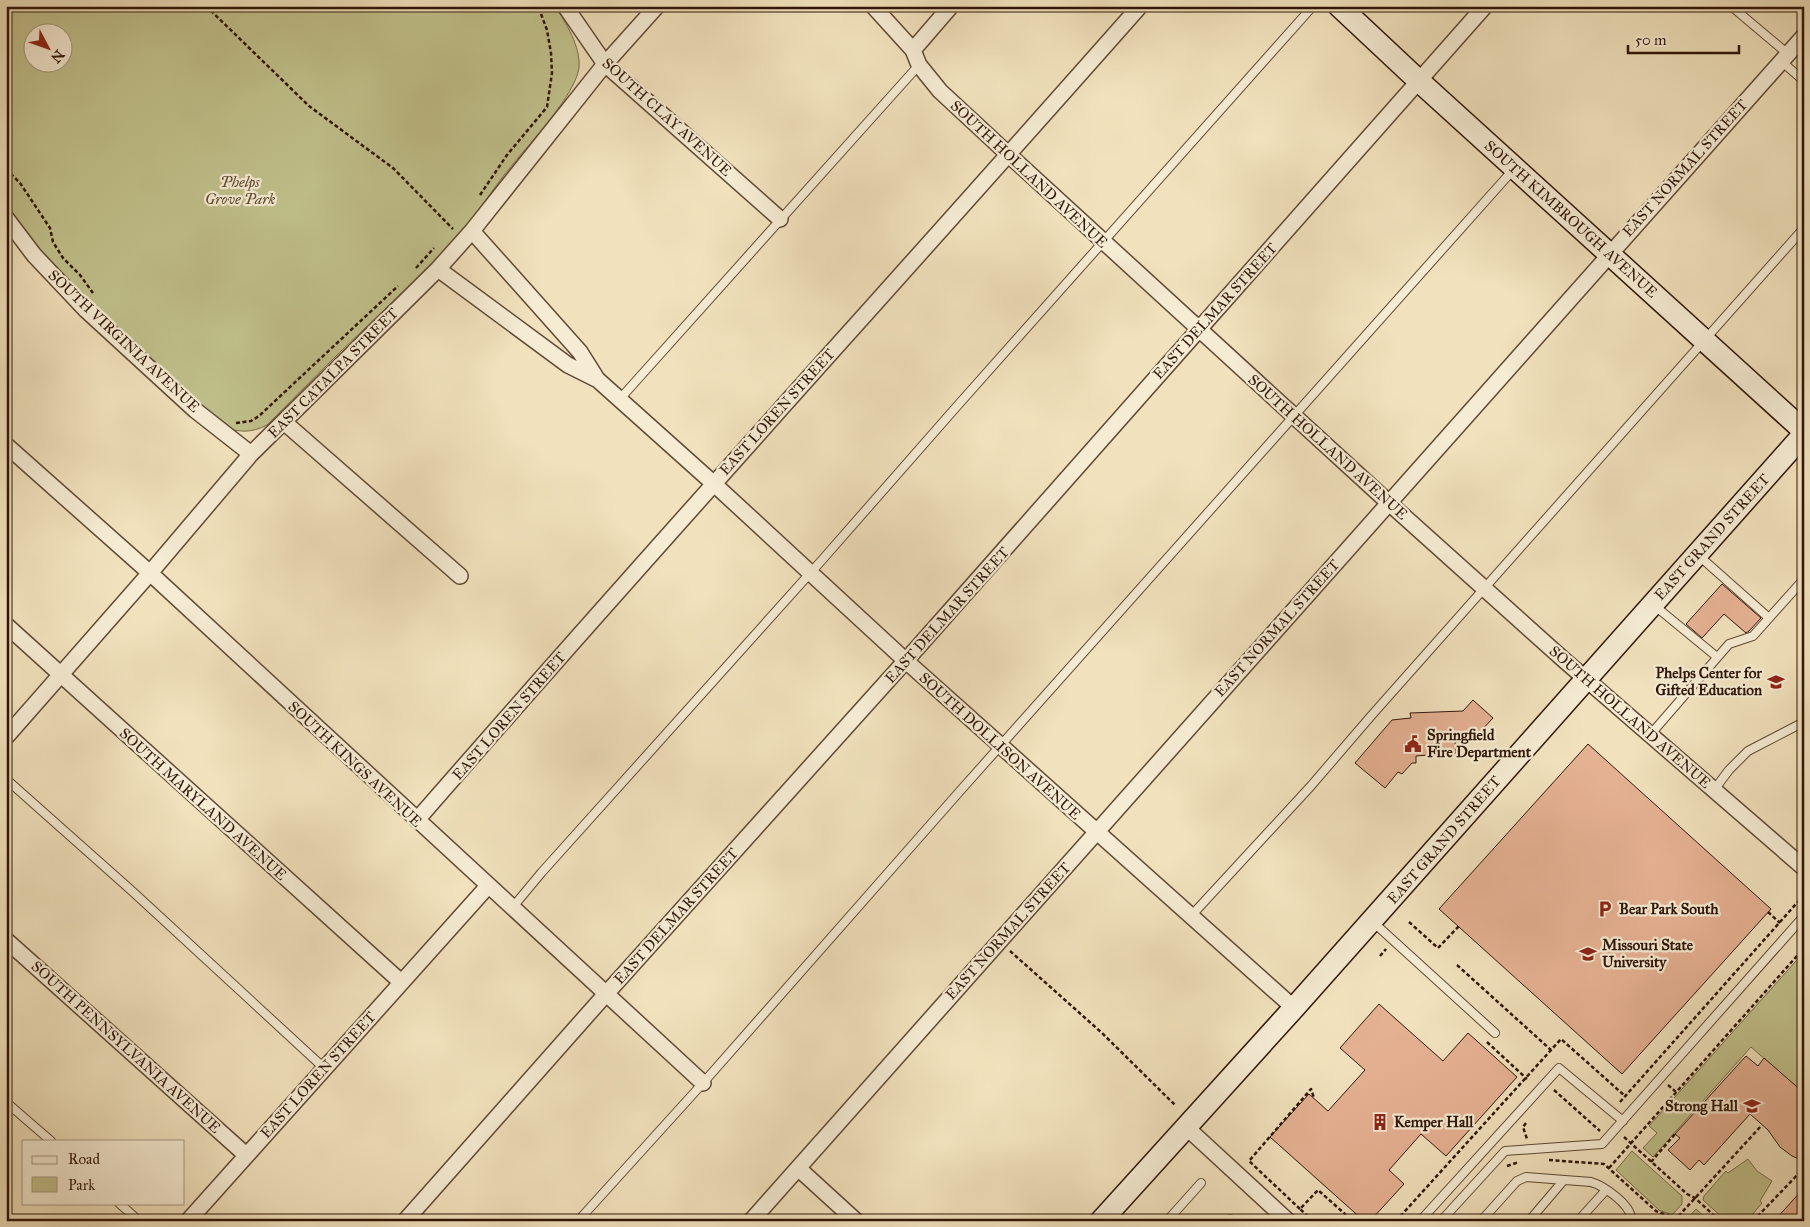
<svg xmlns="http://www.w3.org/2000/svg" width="1810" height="1227" viewBox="0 0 1810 1227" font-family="'IM FELL Great Primer',serif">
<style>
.green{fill:#c1c18c;stroke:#786c4a;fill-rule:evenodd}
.building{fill:#e5b193;stroke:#2f1608}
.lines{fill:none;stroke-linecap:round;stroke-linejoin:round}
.lane-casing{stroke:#604935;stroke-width:10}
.street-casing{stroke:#604935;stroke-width:18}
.secondary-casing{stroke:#2f1608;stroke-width:24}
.path{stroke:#2f1608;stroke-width:2.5;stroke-dasharray:4 2.5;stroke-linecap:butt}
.lane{stroke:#f6ecd4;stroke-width:8}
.street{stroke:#f6ecd4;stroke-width:15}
.secondary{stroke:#f6ecd4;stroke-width:21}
.labels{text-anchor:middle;stroke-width:4.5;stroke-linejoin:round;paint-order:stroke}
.street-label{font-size:15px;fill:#2f1608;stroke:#f6ecd4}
.park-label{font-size:15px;font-style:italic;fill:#5b4930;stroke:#f6ecd4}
.poi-label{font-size:15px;font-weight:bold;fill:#2f1608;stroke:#f6ecd4;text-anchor:start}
</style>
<rect width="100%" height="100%" fill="#f1e2bd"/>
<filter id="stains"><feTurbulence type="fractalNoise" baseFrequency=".004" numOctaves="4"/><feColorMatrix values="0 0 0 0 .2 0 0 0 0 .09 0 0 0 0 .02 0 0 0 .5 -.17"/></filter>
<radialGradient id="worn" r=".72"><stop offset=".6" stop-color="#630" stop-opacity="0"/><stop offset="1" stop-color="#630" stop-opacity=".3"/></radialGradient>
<path class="green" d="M 6,6 L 555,6 C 566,23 581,47 579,68 C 575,95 531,142 513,164 C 491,190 474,220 451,245 C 423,275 393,301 364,329 C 331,360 299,393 267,425 C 252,433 238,433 223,426 L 63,279 L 42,253 L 6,204 ZM 32,32 L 62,32 L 62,62 L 32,62 Z
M 1804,952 L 1804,1097 L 1801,1091 L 1751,1047 L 1653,1157 L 1643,1148 L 1657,1133 L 1649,1126 Z
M 1632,1151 L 1682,1196 L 1682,1204 L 1672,1215 L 1659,1210 L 1616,1170 Z
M 1748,1159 L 1757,1171 L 1772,1181 L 1760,1201 L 1762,1203 L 1747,1221 L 1726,1221 L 1703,1200 L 1704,1196 L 1726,1171 L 1728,1173 Z
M 1696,1209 L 1709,1221 L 1685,1221 Z"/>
<path class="building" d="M 1722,584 L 1761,618 L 1749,631 L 1746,633 L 1724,614 L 1702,638 L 1686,624 Z
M 1473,700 L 1493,718 L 1478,734 L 1485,740 L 1455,742 L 1456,753 L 1416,756 L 1416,763 L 1412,763 L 1402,774 L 1398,772 L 1385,788 L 1355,763 L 1392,720 L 1411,718 L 1410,713 L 1463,711 Z
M 1588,744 L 1771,909 L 1622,1074 L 1439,909 Z
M 1379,1004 L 1443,1061 L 1468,1033 L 1517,1077 L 1446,1156 L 1421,1134 L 1389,1170 L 1404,1184 L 1370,1221 L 1364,1221 L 1270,1137 L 1309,1094 L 1328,1111 L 1365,1070 L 1340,1048 Z
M 1746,1056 L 1758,1066 L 1764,1058 L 1804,1093 L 1804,1161 L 1792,1156 L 1780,1147 L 1768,1130 L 1750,1114 L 1704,1165 L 1699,1160 L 1690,1170 L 1668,1150 L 1680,1138 L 1675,1134 Z
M 1804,1188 L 1804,1221 L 1774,1221 Z"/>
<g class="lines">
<g class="lane-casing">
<path id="lane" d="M 1731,6 L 1788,54
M 1781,61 L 1804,81
M 619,400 L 919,65
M 1698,555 L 1769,618
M 1655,606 L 1717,657
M 1650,735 L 1729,644 L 1753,636 L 1804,579
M 6,779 L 132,891 L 324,1068
M 1714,790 L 1729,770 L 1748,751 L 1804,722
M 512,908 L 542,872 L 822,560 L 958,405 L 1313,6
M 1191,916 L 1310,787 L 1371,716 L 1804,228
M 1373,922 L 1495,1033
M 6,1102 L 51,1141
M 119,1203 L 139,1221
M 578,1221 L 703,1083 L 960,791 L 1513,170
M 1167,1221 L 1201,1183
M 1227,1221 L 1230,1219 L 1237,1221
M 1420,1221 L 1559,1068 L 1623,1121
M 1441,1221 L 1505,1151 L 1602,1144 L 1804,916
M 1481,1221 L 1517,1181 L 1526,1177 L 1591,1182 C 1604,1186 1630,1204 1631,1218 L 1628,1221
M 1529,1221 L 1563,1181
M 1578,1221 L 1606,1190"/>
</g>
<g class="street-casing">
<path id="street" d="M 565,6 L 605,64 L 780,219
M 873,6 L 913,50 L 919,65 L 940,91 L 1009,155 L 1388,502 L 1564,660 L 1804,868
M 913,50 L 951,6
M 6,218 L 34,255 L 86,310 L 195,410 L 251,454
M 472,231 L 580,352 L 597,379
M 438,269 L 568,365 L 598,380 L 713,483 L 906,661 L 1294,1008
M 284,422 L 460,576
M 6,445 L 150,573 L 703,1083
M 6,625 L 401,982
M 6,737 L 150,573 L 251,454 L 438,269 L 472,231 L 605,64 L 657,6
M 417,820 C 655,546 900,278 1140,6
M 6,940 L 246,1155
M 1185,1126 L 1288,1221
M 798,1168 L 856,1221
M 188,1221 L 488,886
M 405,1221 L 597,1004 L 918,647 L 1485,6
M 751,1221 L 1804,36"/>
</g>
<g class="secondary-casing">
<path id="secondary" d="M 1339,6 L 1419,81 L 1804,431
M 1101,1221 L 1294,1008 L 1804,434"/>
</g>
<path class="path" d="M 206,6 L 309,106 L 393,168 L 453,229
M 6,169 L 20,183 L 50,228 L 53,242 L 63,258 L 80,275 L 93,293
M 480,195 L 507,155 L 547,107 L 552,73 L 551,53 L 547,30 L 538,6
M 416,268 L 434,248
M 236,423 L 251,421 L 259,416 L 398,286
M 1768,912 L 1780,923
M 1409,922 L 1438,948 L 1459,926
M 1010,951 L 1102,1033 L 1175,1105
M 1380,956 L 1386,949
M 1457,965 L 1551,1050
M 1487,1042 L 1527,1079
M 1668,1085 L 1676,1092
M 1554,1090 L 1600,1131
M 1620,1102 L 1804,895
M 1526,1123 L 1523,1127 L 1527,1139
M 1624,1137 L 1687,1194 L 1695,1198 L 1720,1221
M 1549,1160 L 1604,1164 L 1656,1211 L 1669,1216 L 1674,1221
M 1651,1162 L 1675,1134
M 1507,1166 L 1519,1162
M 1609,1168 L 1804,948
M 1300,1209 L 1249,1161 L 1311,1089 L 1314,1098
M 1313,1221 L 1300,1209 L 1318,1190 L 1345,1214 L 1347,1221
M 1396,1221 L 1561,1039 L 1625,1096
M 1674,1221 L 1762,1125
M 1753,1221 L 1804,1168"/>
<use href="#lane" class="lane"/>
<use href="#street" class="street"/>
<use href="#secondary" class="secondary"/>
</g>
<defs>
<g id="school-bare" transform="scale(1.35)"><path d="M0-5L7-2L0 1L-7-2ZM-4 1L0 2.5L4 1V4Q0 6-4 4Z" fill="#8f2418" stroke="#f6ecd4" stroke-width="2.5" paint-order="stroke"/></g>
<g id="civic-bare" transform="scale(1.35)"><path d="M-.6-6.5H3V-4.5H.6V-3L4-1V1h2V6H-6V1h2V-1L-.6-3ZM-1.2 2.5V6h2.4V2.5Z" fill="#8f2418" stroke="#f6ecd4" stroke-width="2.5" paint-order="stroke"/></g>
<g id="parking-bare" transform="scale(1.35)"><path d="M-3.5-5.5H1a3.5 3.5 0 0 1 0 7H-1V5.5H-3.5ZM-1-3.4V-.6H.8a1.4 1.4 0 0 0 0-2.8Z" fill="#8f2418" stroke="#f6ecd4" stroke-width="2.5" paint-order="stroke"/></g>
<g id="university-bare" transform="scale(1.35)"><path d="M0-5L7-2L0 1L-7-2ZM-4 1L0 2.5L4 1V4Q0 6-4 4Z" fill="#8f2418" stroke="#f6ecd4" stroke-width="2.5" paint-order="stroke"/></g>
<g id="building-bare" transform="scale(1.35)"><path d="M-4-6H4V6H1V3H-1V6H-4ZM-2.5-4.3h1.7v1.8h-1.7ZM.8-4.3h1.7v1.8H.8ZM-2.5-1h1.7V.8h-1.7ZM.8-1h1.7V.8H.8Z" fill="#8f2418" stroke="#f6ecd4" stroke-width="2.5" paint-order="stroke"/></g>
</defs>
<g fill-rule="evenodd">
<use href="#school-bare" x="1776" y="682"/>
<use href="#civic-bare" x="1413" y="744"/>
<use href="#parking-bare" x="1605" y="909"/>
<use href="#university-bare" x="1588" y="954"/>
<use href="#school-bare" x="1752" y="1106"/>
<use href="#building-bare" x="1380" y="1122"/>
</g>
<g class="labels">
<g class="street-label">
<text transform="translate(667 117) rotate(42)" y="5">SOUTH CLAY AVENUE</text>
<text transform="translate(1685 168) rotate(-48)" y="5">EAST NORMAL STREET</text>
<text transform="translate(1029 174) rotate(43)" y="5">SOUTH HOLLAND AVENUE</text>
<text transform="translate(1571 219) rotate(42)" y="5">SOUTH KIMBROUGH AVENUE</text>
<text transform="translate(1215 311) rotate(-48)" y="5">EAST DELMAR STREET</text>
<text transform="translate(124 341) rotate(43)" y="5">SOUTH VIRGINIA AVENUE</text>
<text transform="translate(333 373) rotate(-45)" y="5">EAST CATALPA STREET</text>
<text transform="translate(777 412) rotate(-48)" y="5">EAST LOREN STREET</text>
<text transform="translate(1328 447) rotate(42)" y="5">SOUTH HOLLAND AVENUE</text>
<text transform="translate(1712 537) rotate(-48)" y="5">EAST GRAND STREET</text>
<text transform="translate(947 615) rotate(-48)" y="5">EAST DELMAR STREET</text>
<text transform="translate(1277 628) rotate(-48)" y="5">EAST NORMAL STREET</text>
<text transform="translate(509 716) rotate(-49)" y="5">EAST LOREN STREET</text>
<text transform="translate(1630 717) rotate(41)" y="5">SOUTH HOLLAND AVENUE</text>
<text transform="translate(1000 746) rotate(42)" y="5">SOUTH DOLLISON AVENUE</text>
<text transform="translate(355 764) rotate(43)" y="5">SOUTH KINGS AVENUE</text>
<text transform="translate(203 804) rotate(42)" y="5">SOUTH MARYLAND AVENUE</text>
<text transform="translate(1444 840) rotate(-49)" y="5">EAST GRAND STREET</text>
<text transform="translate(676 916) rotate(-48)" y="5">EAST DELMAR STREET</text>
<text transform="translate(1008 931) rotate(-48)" y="5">EAST NORMAL STREET</text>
<text transform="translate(126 1047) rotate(42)" y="5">SOUTH PENNSYLVANIA AVENUE</text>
<text transform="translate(318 1075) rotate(-48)" y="5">EAST LOREN STREET</text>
</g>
<g class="park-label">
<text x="240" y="187">Phelps<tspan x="240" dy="17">Grove Park</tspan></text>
</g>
<g class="poi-label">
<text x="1762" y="678" text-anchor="end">Phelps Center for<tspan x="1762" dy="17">Gifted Education</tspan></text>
<text x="1427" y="740">Springfield<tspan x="1427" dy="17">Fire Department</tspan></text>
<text x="1619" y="914">Bear Park South</text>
<text x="1602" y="950">Missouri State<tspan x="1602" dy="17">University</tspan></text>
<text x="1738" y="1111" text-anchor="end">Strong Hall</text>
<text x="1394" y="1127">Kemper Hall</text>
</g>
</g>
<rect width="1810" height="1227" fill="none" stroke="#f1e2bd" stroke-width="25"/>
<rect x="8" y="8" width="1795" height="1212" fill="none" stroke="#2f1608" stroke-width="2.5"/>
<rect x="12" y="12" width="1785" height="1202" fill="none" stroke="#2f1608"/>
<rect x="22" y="1140" width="162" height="65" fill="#f6ecd4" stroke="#a69682"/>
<rect x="32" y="1156" width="25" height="8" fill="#f6ecd4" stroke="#a69682"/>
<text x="68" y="1164" font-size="15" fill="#2f1608">Road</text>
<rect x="32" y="1177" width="25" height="15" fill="#c1c18c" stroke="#a69682"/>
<text x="68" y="1190" font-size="15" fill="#2f1608">Park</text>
<g transform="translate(48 48) rotate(131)"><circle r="24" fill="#f6ecd4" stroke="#a69682"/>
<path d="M0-4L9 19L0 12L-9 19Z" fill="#8f2418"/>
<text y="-8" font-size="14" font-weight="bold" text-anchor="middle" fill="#2f1608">N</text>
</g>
<path d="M1628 45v8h111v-8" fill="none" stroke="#2f1608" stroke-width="2.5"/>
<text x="1635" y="45" font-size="15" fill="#2f1608" stroke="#f6ecd4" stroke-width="4" paint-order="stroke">50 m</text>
<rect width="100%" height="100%" filter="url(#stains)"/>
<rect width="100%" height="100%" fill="url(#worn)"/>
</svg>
